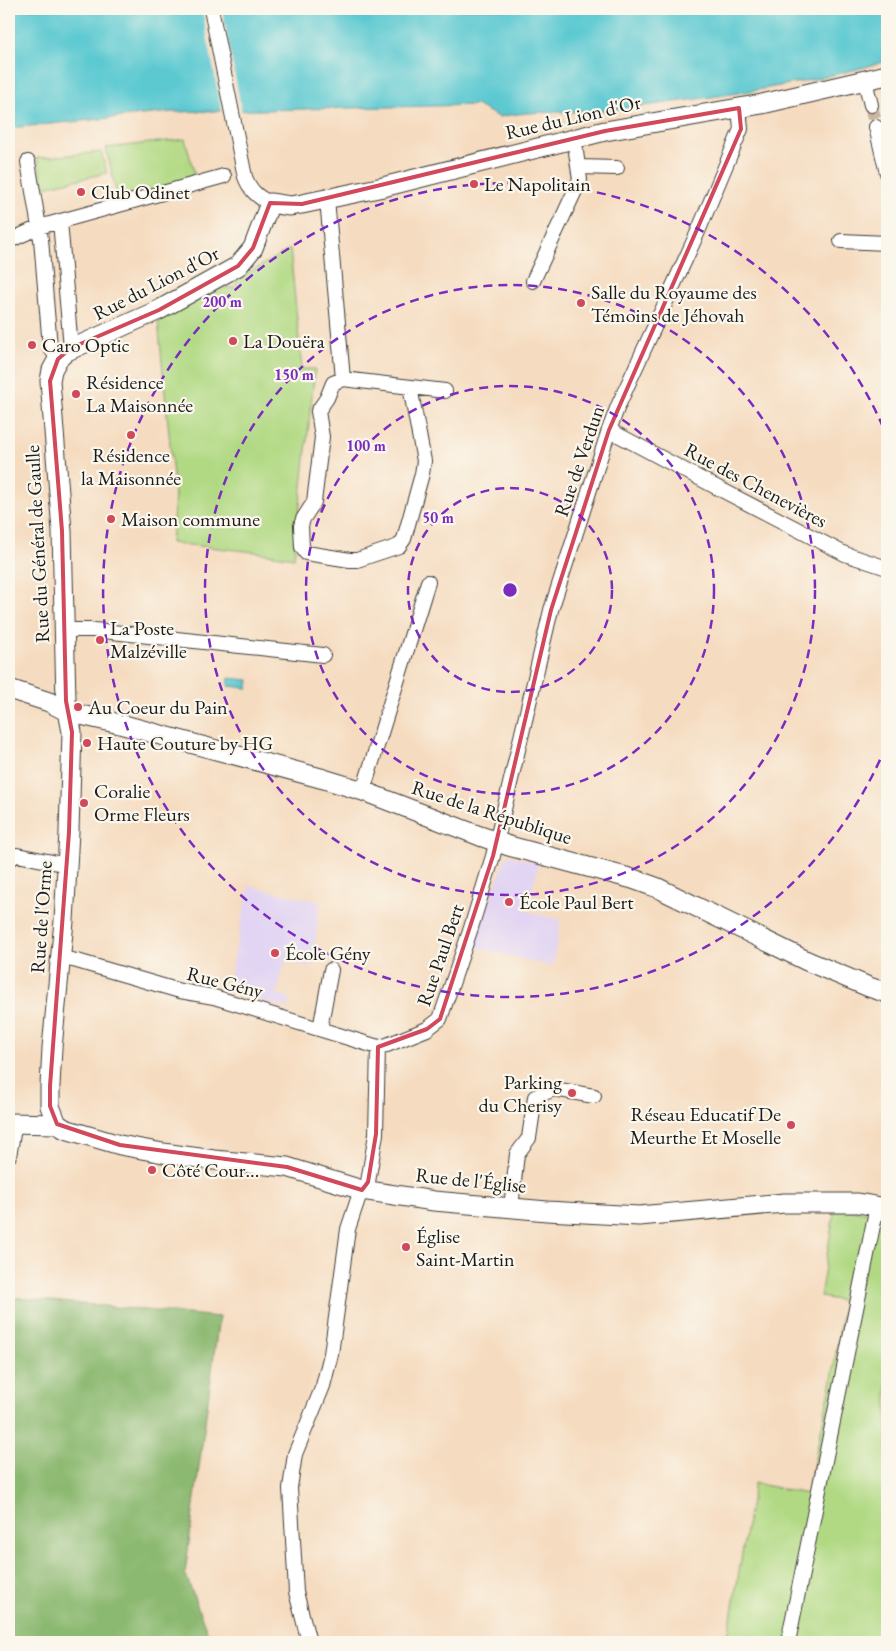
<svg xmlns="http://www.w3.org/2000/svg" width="896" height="1651" viewBox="0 0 896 1651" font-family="'EB Garamond',serif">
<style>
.built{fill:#e2d4f3}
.green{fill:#b1d983;stroke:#667a50}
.forest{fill:#8cb971;stroke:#546a46}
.water{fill:#5cc9d1;stroke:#3c7276}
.pier{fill:#f5dbbf}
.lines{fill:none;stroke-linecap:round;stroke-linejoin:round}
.minor-tunnel{stroke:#cab59e;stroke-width:14;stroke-dasharray:14 7;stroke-linecap:butt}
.minor-casing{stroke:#3d3934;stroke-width:16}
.major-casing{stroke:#3d3934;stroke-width:21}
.minor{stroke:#fff;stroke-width:14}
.major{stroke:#fff;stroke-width:19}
.marked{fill:none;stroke:#d1495b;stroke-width:4;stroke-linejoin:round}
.ring{fill:none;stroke:#7b2cbf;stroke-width:2.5;stroke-dasharray:9 6}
.poi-dot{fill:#d1495b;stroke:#fbf7ec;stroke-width:2}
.labels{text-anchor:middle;stroke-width:4.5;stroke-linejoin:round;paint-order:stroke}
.street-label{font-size:20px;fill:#1c1c1c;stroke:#fbf7ec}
.poi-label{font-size:20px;fill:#1c1c1c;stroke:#fbf7ec;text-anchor:start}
.centre{fill:#7b2cbf;stroke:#fbf7ec;stroke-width:2.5}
.ring-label{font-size:15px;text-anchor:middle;font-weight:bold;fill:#7b2cbf;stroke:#fbf7ec;stroke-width:4.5;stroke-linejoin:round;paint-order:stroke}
</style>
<rect width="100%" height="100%" fill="#fbf7ec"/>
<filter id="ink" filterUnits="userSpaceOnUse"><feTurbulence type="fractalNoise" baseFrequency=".02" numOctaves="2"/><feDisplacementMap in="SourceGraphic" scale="10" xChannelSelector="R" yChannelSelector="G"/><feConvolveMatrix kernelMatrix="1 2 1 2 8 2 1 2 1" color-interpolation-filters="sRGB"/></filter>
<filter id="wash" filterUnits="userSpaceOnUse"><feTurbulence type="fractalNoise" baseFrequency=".0096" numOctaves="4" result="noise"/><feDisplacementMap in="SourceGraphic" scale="20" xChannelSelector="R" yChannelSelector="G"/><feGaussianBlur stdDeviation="1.12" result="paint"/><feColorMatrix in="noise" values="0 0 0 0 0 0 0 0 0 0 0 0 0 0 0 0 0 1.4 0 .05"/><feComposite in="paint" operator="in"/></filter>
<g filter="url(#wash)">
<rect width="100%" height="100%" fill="#f5dbbf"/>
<path class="built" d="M 507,855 L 539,863 L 526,911 L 561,920 L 552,967 L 472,946 Z
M 249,886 L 320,902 L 312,968 L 285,962 L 277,994 L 290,998 L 288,1009 L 227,990 Z"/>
<path class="green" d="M 185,139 L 196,179 L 118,199 L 106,148 Z
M 101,152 L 107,173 L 44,187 L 37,158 Z
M 290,249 L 302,369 L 315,369 L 294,558 L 255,552 L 171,543 L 175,496 L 158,321 L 221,288 L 233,288 L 237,283 L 236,280 Z
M 835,1207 L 887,1216 L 887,1642 L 727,1642 L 754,1483 L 807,1494 L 832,1380 L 844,1301 L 820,1297 Z"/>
<path class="forest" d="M 9,1297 L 219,1317 L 185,1573 L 211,1642 L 9,1642 Z"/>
<path class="water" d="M 9,9 L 887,9 L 887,61 C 797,87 703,99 610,110 C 573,114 535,109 499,117 L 476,105 L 172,112 L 9,128 Z
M 229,678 L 249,680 L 248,688 L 228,686 Z"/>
<path class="pier" d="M 202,9 L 222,9 L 242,113 L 222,113 Z"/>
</g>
<g filter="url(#ink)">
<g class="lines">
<path class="minor-tunnel" d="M 871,105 L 876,127"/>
<g class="minor-casing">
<path id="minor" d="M 211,9 L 245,177 C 250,190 257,197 270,203
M 865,81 L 871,105
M 876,127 L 887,173
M 28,162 L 41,239 L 50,347 L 58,359
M 579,167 L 617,168
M 327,199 L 343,379 L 445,391
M 60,221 L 71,348
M 9,241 L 39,227 L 224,176
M 841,241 L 887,243
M 533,281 L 580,180 L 574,138
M 343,379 L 333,383 L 327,398 L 318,411 L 322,437 L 314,502 L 303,519 L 301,526 L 302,547 L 306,553 L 350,560 L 357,560 L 399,546 L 404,539 L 422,474 L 424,461 L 410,387
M 609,430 L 716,487 L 845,554 L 887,568
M 64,630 L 94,630 L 323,655
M 363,791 L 428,582
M 9,859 L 17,855 L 68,865
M 62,958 L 77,961 L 180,991 L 214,997 L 378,1047
M 320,1029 L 331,970
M 378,1047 L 387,1045 L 427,1029 L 440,1019 L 470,931 L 493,856 L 551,610 L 609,430 L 618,406 L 697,234 L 741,129 L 739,108
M 9,1156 L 15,1123
M 511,1208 L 517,1154 L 529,1138 L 535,1097 L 554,1089 L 594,1096
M 309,1642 L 296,1592 L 290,1488 L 295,1454 L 323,1386 L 331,1354 L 348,1229 L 358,1199 L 368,1182 L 376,1134 L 378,1047
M 788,1642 L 877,1206"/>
</g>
<g class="major-casing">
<path id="major" d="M 9,689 L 49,702 L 68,712 L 120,724 L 324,779 L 363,791 L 480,836 L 509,846 L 633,879 L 658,888 L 807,961 L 869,987 L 887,993
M 9,1123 L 57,1124
M 57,1124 L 50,1106 L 50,1086 L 52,1048 L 64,921 L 69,832 L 72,732 L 66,701 L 62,531 L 50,381 L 52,370 L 58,359 L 67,351 L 159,310 L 238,266 L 253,248 L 270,203 L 290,206 L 302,204 L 383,187 L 605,131 L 762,104 L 887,75
M 57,1124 L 65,1129 L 120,1145 L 163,1153 L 214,1160 L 287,1167 L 362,1190 L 434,1201 L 547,1211 L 639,1216 L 785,1203 L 858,1203 L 887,1208"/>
</g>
<use href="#minor" class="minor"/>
<use href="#major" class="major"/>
</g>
</g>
<path class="marked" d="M 739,108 L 741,129 L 609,430 L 551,610 L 493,856 L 440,1019 L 427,1029 L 378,1047 L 376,1134 L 368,1182 L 362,1190 L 287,1167 L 120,1145 L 57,1124 L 50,1106 L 50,1086 L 69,832 L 72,732 L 66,701 L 62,531 L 50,381 L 58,359 L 71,348 L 159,310 L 238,266 L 253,248 L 270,203 L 302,204 L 605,131 Z"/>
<g class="ring">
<circle cx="510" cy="590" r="102"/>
<circle cx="510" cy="590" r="204"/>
<circle cx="510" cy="590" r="305"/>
<path d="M886 746A407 407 0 1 1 886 434"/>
</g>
<g class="poi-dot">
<circle cx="474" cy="184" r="5"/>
<circle cx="81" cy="192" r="5"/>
<circle cx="581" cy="303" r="5"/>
<circle cx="233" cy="341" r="5"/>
<circle cx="32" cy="345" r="5"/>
<circle cx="76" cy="394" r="5"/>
<circle cx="131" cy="435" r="5"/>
<circle cx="111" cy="519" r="5"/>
<circle cx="100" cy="640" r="5"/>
<circle cx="78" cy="707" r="5"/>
<circle cx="87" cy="743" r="5"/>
<circle cx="84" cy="803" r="5"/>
<circle cx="509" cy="902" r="5"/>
<circle cx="275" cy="953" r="5"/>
<circle cx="572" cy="1093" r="5"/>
<circle cx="791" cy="1125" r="5"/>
<circle cx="152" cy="1170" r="5"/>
<circle cx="406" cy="1247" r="5"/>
</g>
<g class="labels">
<g class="street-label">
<text transform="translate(573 117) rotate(-13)" y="7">Rue du Lion d'Or</text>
<text transform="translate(156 283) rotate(-27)" y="7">Rue du Lion d'Or</text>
<text transform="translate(579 461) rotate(-71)" y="7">Rue de Verdun</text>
<text transform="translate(756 485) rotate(28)" y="7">Rue des Chenevières</text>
<text transform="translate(37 544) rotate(-93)" y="7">Rue du Général de Gaulle</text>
<text transform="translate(492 812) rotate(18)" y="7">Rue de la République</text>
<text transform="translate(41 917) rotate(-86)" y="7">Rue de l'Orme</text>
<text transform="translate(440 955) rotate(-71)" y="7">Rue Paul Bert</text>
<text transform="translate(225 982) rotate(14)" y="7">Rue Gény</text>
<text transform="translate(471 1180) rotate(6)" y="7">Rue de l'Église</text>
</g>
<g class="poi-label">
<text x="484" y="191">Le Napolitain</text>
<text x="91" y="199">Club Odinet</text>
<text x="591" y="299">Salle du Royaume des<tspan x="591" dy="23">Témoins de Jéhovah</tspan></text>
<text x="243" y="348">La Douëra</text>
<text x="42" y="352">Caro Optic</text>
<text x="86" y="389">Résidence<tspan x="86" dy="23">La Maisonnée</tspan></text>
<text x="131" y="462" text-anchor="middle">Résidence<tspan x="131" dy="23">la Maisonnée</tspan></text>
<text x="121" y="526">Maison commune</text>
<text x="110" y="635">La Poste<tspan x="110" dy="23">Malzéville</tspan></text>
<text x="88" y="714">Au Coeur du Pain</text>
<text x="97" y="750">Haute Couture by HG</text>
<text x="94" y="798">Coralie<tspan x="94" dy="23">Orme Fleurs</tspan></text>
<text x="519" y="909">École Paul Bert</text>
<text x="285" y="960">École Gény</text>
<text x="562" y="1089" text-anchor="end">Parking<tspan x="562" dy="23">du Cherisy</tspan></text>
<text x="781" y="1121" text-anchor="end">Réseau Educatif De<tspan x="781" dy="23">Meurthe Et Moselle</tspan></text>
<text x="162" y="1177">Côté Cour...</text>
<text x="416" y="1243">Église<tspan x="416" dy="23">Saint-Martin</tspan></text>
</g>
</g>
<circle cx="510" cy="590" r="8" class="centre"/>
<g class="ring-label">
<text x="222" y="307">200 m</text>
<text x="294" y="380">150 m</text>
<text x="366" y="451">100 m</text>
<text x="438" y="523">50 m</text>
</g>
<rect width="896" height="1651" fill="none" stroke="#fbf7ec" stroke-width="30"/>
</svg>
